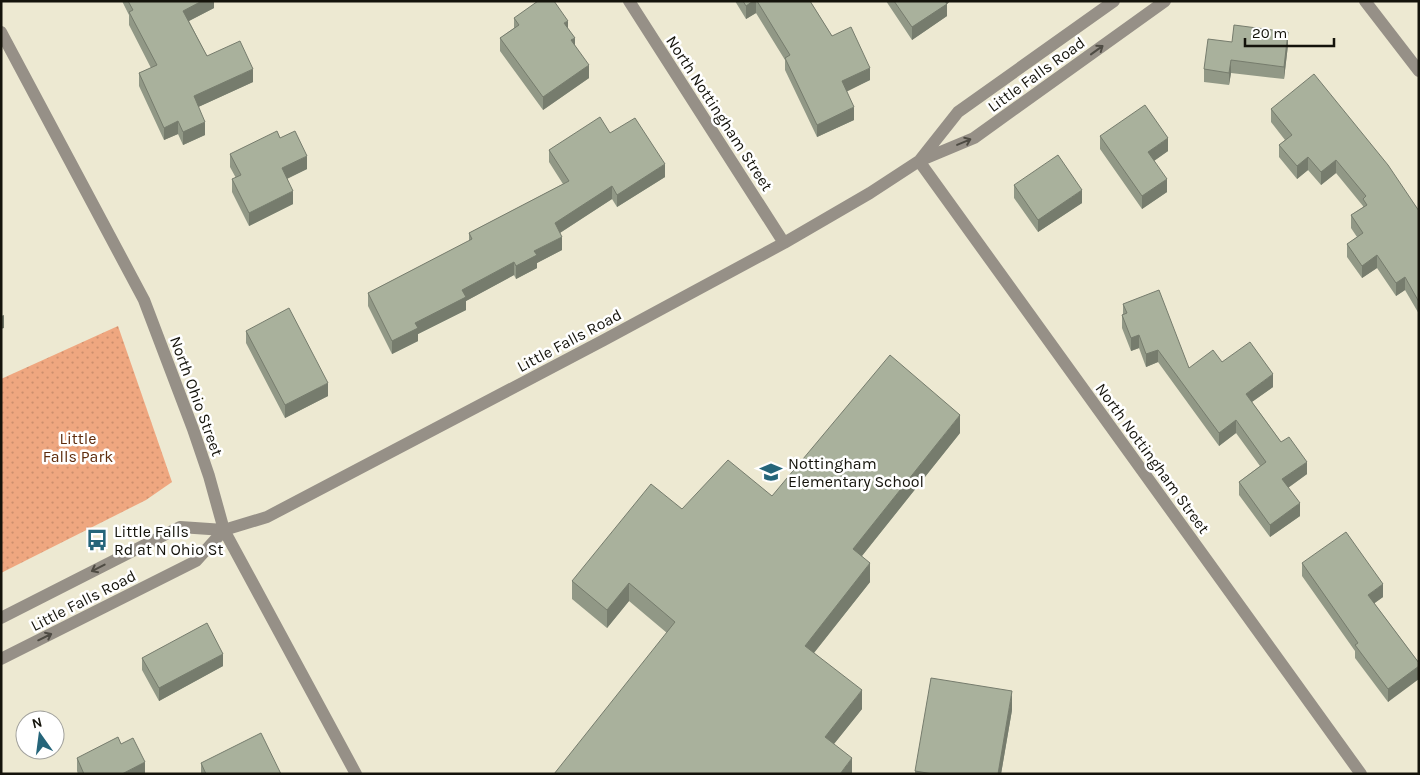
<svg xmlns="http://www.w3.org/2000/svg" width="1420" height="775" viewBox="0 0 1420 775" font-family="Karla,sans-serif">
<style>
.park{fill:url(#park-dots)}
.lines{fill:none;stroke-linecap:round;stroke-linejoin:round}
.minor{stroke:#969087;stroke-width:12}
.wall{fill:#919886}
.shaded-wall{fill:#767c6d}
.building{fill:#a9b19c;stroke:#767c6d}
.oneway{stroke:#4e4b43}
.labels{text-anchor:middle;stroke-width:5;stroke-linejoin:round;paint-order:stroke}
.street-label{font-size:16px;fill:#14130b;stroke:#fff}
.park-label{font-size:16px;fill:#5e2d0e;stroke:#fff}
.poi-label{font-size:16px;fill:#14130b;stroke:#fff;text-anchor:start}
</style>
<defs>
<pattern id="park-dots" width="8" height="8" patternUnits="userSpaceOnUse" patternTransform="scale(1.25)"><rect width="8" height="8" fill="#efa780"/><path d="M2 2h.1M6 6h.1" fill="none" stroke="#cc8f6d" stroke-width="1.8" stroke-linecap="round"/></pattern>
</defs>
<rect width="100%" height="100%" fill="#ede9d2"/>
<path class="park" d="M 118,326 L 172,482 L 146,500 L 1,573 L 1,379 Z"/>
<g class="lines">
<path class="minor" d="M 629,1 L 784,243
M 1365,1 L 1419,71
M 1,32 L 144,300 L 193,429 L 209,476 L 224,530 L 356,774
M 920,160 L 958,112 L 1114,1
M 919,161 L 1361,774
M 1,618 L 180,527 L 224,530 L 267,517 L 604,340 L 784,243 L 870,193 L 919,161 L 974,138 L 1165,1
M 1,659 L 196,561 L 224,530"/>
</g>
<path class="wall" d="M 122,1 L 214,1 L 214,8 L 189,21 L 207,56 L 253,82 L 198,107 L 205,135 L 183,145 L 178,134 L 164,140 L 139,86 L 139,73 L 151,68 L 129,25 L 129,15 Z
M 735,1 L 810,1 L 832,36 L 870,80 L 846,91 L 854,120 L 817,137 L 785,70 L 785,60 L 756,13 L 746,19 Z
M 886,1 L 950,1 L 947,4 L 947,16 L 912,40 Z
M 514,18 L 568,29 L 589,78 L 543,110 L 500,51 L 500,38 L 514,28 Z
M 1232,42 L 1288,45 L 1284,79 L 1231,73 L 1229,85 L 1204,82 L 1204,69 Z
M 1271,109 L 1419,211 L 1419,314 L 1405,290 L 1396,296 L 1377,268 L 1362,278 L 1347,257 L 1347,244 L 1357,237 L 1351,228 L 1351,215 L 1363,207 L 1363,206 L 1336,173 L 1321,185 L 1308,170 L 1297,179 L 1279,157 L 1279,145 L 1285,140 L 1271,122 Z
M 610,133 L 665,177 L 617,207 L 612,199 L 560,233 L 562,250 L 537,263 L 537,268 L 516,279 L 514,275 L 466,301 L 466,310 L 418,334 L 418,341 L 392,354 L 368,306 L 368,293 L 469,241 L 469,233 L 563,184 L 549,162 L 549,150 Z
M 1100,136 L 1168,151 L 1154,161 L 1167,192 L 1142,209 L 1100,149 Z
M 280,138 L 307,169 L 287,179 L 293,204 L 249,226 L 232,192 L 232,179 L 236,178 L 230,167 L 230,154 Z
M 1014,185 L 1082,203 L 1038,232 L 1014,198 Z
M 1123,304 L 1189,368 L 1222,362 L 1273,387 L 1252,402 L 1281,442 L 1307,474 L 1288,488 L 1300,516 L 1270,537 L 1239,495 L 1239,482 L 1260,466 L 1236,433 L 1219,446 L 1158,362 L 1146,367 L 1139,348 L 1131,351 L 1122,328 L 1122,315 L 1123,314 Z
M 246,331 L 328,396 L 285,418 L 246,343 Z
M 960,433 L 862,556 L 870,582 L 814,653 L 862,709 L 834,744 L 852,774 L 667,633 L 629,601 L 607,628 L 572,599 L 572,581 L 682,509 L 772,496 Z
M 1302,563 L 1383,597 L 1374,603 L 1419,663 L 1388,702 L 1355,658 L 1355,651 L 1302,576 Z
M 142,658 L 223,666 L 159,701 L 142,670 Z
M 1012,710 L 1001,774 L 915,774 L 915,771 Z
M 77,758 L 145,774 L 78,774 L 77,771 Z
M 201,763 L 281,774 L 201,774 Z"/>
<path class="shaded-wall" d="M 202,1 L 214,1 L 214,8 L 183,24 L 183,11 Z
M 753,1 L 756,1 L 756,13 L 746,19 L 746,6 Z
M 941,1 L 950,1 L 947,4 L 947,16 L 912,40 L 912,27 Z
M 568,21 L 568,33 L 564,23 Z
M 1288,32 L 1288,45 L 1284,79 L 1284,67 Z
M 575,38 L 575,51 L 571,40 Z
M 1231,60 L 1231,73 L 1229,85 L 1229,73 Z
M 589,65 L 589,78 L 543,110 L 543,97 Z
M 870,68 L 870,80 L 842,94 L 842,81 Z
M 253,69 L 253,82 L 194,109 L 194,96 Z
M 854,107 L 854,120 L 817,137 L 817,125 Z
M 178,121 L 178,134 L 164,140 L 164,128 Z
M 205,122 L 205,135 L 183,145 L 183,132 Z
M 1168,138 L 1168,151 L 1148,165 L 1148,152 Z
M 307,156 L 307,169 L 282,181 L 282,168 Z
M 1308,157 L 1308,170 L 1297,179 L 1297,166 Z
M 1336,160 L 1336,173 L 1321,185 L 1321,172 Z
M 665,164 L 665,177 L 617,207 L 617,195 Z
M 1167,179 L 1167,192 L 1142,209 L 1142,196 Z
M 612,186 L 612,199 L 555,236 L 555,223 Z
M 1082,190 L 1082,203 L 1038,232 L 1038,220 Z
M 293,191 L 293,204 L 249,226 L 249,213 Z
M 562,237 L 562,250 L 537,263 L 537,268 L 516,279 L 516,266 L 534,251 Z
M 1377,255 L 1377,268 L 1362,278 L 1362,266 Z
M 514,262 L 514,275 L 466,301 L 466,310 L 418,334 L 418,341 L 392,354 L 392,341 L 415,323 L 462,290 Z
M 1405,277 L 1405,290 L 1396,296 L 1396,283 Z
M 4,315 L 4,328 L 1,329 L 1,316 Z
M 1139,335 L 1139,348 L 1131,351 L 1131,338 Z
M 1158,350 L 1158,362 L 1146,367 L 1146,354 Z
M 1273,374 L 1273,387 L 1246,406 L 1246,394 Z
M 328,383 L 328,396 L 285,418 L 285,405 Z
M 960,415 L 960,433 L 853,567 L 853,549 Z
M 1236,420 L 1236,433 L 1219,446 L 1219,433 Z
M 1307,462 L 1307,474 L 1282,492 L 1282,479 Z
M 1300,503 L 1300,516 L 1270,537 L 1270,525 Z
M 870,563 L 870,582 L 805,664 L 805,646 Z
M 629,583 L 629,601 L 607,628 L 607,610 Z
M 1383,584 L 1383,597 L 1368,608 L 1368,595 Z
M 223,654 L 223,666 L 159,701 L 159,688 Z
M 1419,666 L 1419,679 L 1388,702 L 1388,689 Z
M 862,690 L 862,709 L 825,755 L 825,737 Z
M 1012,691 L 1012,710 L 1001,774 L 998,774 Z
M 852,758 L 852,774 L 840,774 Z
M 145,762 L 145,774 L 122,774 Z"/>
<path class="building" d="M 128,1 L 202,1 L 183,11 L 207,56 L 240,41 L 253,69 L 194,96 L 205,122 L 183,132 L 178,121 L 164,128 L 139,73 L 157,65 L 129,12 L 133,10 Z
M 538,1 L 554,1 L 568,21 L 564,23 L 575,38 L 571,40 L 589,65 L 543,97 L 500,38 L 519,25 L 514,18 Z
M 743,1 L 753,1 L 746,6 Z
M 757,1 L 810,1 L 832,36 L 851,27 L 870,68 L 842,81 L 854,107 L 817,125 L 785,58 L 790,55 Z
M 894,1 L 945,1 L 947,4 L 912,27 Z
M 1234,25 L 1288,32 L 1284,67 L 1231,60 L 1229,73 L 1204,69 L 1208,39 L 1232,42 Z
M 1314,74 L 1388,165 L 1419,211 L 1419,302 L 1405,277 L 1396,283 L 1377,255 L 1362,266 L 1347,244 L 1363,233 L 1351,215 L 1367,205 L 1363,199 L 1366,196 L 1336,160 L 1321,172 L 1308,157 L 1297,166 L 1279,145 L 1292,135 L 1271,109 Z
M 1145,105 L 1168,138 L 1148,152 L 1167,179 L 1142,196 L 1100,136 Z
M 600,117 L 610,133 L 635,118 L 665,164 L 617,195 L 612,186 L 555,223 L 562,237 L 534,251 L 537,255 L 516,266 L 514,262 L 462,290 L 466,297 L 415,323 L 418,328 L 392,341 L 368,293 L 472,239 L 469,233 L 569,181 L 549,150 Z
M 277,131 L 280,138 L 295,131 L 307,156 L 282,168 L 293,191 L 249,213 L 232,179 L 241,175 L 230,154 Z
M 1058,155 L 1082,190 L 1038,220 L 1014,185 Z
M 1159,290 L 1189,368 L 1213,350 L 1222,362 L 1250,342 L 1273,374 L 1246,394 L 1281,442 L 1289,437 L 1307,462 L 1282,479 L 1300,503 L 1270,525 L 1239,482 L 1266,462 L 1236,420 L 1219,433 L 1158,350 L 1146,354 L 1139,335 L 1131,338 L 1122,315 L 1127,313 L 1123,304 Z
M 289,308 L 328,383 L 285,405 L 246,331 Z
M 890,355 L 960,415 L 853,549 L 870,563 L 805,646 L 862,690 L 825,737 L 852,758 L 840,774 L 554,774 L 675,622 L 629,583 L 607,610 L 572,581 L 651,484 L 682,509 L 728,460 L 772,496 Z
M 1346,532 L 1383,584 L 1368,595 L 1419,663 L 1419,666 L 1388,689 L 1355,645 L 1358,643 L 1302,563 Z
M 207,623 L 223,654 L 159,688 L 142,658 Z
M 931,678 L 1012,691 L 998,774 L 933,774 L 915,771 Z
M 261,733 L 281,774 L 206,774 L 201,763 Z
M 118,737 L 121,744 L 133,738 L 145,762 L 122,774 L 84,774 L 77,758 Z"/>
<defs><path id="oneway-shaft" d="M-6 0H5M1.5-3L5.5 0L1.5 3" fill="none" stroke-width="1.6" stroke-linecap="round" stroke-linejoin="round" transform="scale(1.25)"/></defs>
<g class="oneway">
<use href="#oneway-shaft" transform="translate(1097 50) rotate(-36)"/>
<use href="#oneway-shaft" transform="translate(964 142) rotate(-23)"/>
<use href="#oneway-shaft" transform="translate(98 568) rotate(153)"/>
<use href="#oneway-shaft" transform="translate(45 637) rotate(-26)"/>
</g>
<defs>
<g id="school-bare" transform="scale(1.725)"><path d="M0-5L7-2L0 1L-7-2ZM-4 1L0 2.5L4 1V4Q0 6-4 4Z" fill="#25657a" stroke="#fff" stroke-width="2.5" paint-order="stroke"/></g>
<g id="bus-bare" transform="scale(1.725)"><path d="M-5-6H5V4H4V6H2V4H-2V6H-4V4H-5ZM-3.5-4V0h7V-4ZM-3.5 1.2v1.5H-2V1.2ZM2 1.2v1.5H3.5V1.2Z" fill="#25657a" stroke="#fff" stroke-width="2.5" paint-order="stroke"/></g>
</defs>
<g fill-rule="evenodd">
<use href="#school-bare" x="771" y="472"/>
<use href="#bus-bare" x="97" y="540"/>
</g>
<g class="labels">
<g class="street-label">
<text transform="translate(1036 74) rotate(-36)" y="6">Little Falls Road</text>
<text transform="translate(720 113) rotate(57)" y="6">North Nottingham Street</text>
<text transform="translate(569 340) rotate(-28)" y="6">Little Falls Road</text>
<text transform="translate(197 396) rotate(70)" y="6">North Ohio Street</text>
<text transform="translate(1153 458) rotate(54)" y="6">North Nottingham Street</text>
<text transform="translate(83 600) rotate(-27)" y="6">Little Falls Road</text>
</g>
<g class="park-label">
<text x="78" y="444">Little<tspan x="78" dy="18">Falls Park</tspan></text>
</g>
<g class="poi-label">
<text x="788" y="469">Nottingham<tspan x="788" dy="18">Elementary School</tspan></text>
<text x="114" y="537">Little Falls<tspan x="114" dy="18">Rd at N Ohio St</tspan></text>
</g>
</g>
<rect width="1420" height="775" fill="none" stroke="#14130b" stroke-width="5"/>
<g transform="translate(40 735) rotate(346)"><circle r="24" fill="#ffffff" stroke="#a1a19d"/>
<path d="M0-4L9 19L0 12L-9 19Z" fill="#25657a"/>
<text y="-8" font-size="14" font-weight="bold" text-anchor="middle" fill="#14130b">N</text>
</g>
<path d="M1245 38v8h89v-8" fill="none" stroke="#14130b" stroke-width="2.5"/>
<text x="1252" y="38" font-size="15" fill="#14130b" stroke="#ffffff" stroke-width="4" paint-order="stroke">20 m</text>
</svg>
